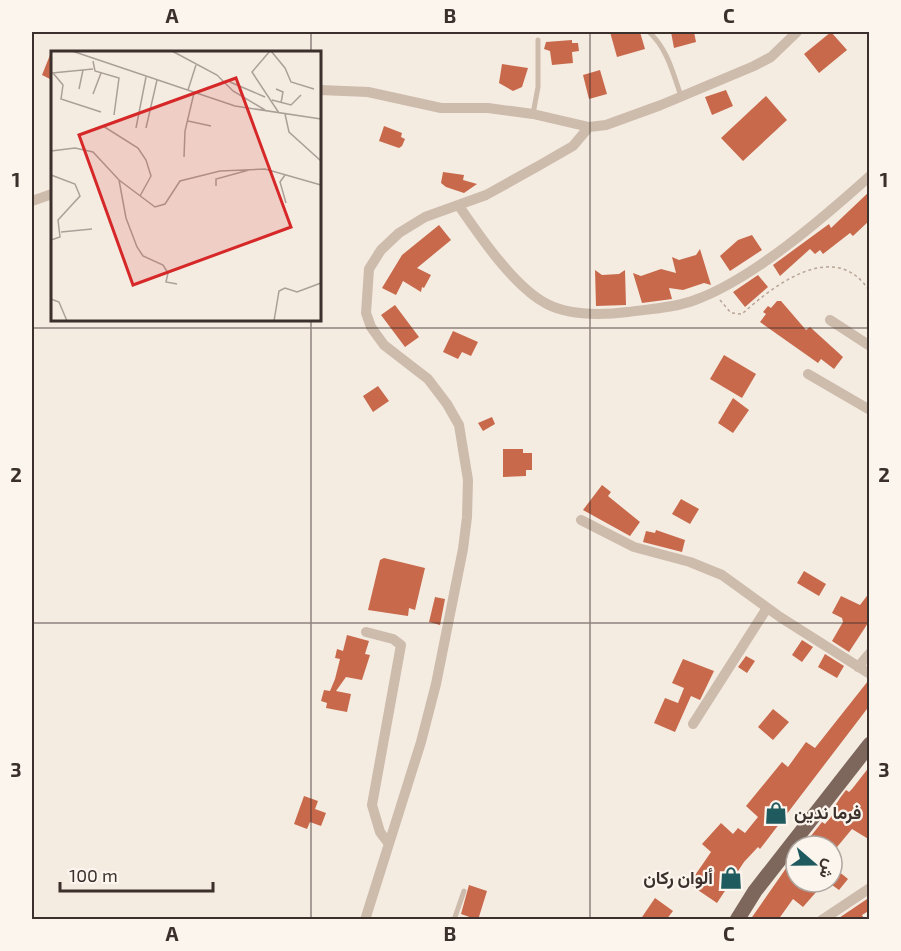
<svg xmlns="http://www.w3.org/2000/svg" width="901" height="951" viewBox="0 0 901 951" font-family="'Exo 2',Vazirmatn,sans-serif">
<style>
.building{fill:#c8694b}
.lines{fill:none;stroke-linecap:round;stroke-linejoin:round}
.path{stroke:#b9a596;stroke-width:1.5;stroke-dasharray:3 3;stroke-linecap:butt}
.lane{stroke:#cdbbac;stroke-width:5}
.street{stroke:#cdbbac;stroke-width:10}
.primary{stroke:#7d675c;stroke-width:15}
.grid{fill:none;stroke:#3b302b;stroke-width:1.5;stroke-opacity:0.55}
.labels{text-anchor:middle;stroke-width:4.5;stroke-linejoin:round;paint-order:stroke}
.poi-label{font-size:18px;font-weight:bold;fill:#3b302b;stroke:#fbf5ee;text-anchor:start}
.inset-road{fill:none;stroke:#aaa098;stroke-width:1.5}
.view{fill:#d62828;fill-opacity:0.15;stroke:#d62828;stroke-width:3}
.inset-edge{fill:none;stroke:#3b302b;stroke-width:3}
.neatline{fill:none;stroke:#3b302b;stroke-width:2}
.grid-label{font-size:20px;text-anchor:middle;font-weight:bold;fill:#3b302b}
</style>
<rect width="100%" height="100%" fill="#f4ebe1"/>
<path class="building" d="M 610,32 L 640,32 L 645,49 L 617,57 Z
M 671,32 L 694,32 L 696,42 L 674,48 Z
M 831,32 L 847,50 L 819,73 L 804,54 Z
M 572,40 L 572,43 L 578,43 L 579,51 L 572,52 L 573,63 L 552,65 L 550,51 L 544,49 L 546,42 Z
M 52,50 L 52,80 L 42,75 Z
M 502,64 L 528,68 L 522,87 L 513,91 L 499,83 Z
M 600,70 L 607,94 L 589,99 L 583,75 Z
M 726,90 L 733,106 L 712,115 L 705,97 Z
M 766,96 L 787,120 L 743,161 L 721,138 Z
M 384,126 L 402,133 L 401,137 L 405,139 L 402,146 L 399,148 L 379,141 Z
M 443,172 L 464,175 L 463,180 L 477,184 L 464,193 L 446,187 L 441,183 Z
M 870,191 L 870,220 L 853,236 L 850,233 L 823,254 L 820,250 L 815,254 L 810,249 L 780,276 L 773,265 L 829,224 L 831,228 Z
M 439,225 L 451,240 L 417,268 L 431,275 L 424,288 L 422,287 L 421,292 L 403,281 L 396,295 L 382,288 L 402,255 Z
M 752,235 L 762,250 L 730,271 L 720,256 L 738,240 Z
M 700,249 L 711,285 L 704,283 L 683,290 L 669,288 L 672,299 L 642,303 L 633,273 L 641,276 L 661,269 L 676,273 L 672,257 L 679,260 L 696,255 Z
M 595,270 L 602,275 L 619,274 L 625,270 L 626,305 L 596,306 Z
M 758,275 L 768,287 L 745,307 L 733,292 Z
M 777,301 L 781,301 L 806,330 L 810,327 L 843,357 L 834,369 L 821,359 L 818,363 L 760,322 L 766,314 L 763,312 L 768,306 L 771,308 Z
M 395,305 L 419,337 L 405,347 L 381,315 Z
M 453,331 L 478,342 L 471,356 L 462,352 L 458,359 L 443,352 Z
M 724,355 L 756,374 L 742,398 L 710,379 Z
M 378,386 L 389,401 L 373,412 L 363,396 Z
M 733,398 L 749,410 L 733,433 L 718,423 Z
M 492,417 L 495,424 L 483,431 L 478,423 Z
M 503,449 L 523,449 L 523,453 L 532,453 L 532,470 L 526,470 L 526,476 L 503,477 Z
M 602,485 L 611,492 L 608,496 L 640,522 L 630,536 L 583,510 Z
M 681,499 L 699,509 L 690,524 L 672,514 Z
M 656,530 L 685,540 L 682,552 L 643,542 L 646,531 L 655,533 Z
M 384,558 L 425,568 L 415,610 L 409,608 L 408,616 L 368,610 L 380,560 Z
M 804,571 L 826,584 L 819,596 L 797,583 Z
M 870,592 L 870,620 L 849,652 L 832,641 L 843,622 L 842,618 L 832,613 L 841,596 L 860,605 Z
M 435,597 L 445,599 L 440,625 L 429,622 Z
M 347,635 L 369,641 L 365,654 L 370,655 L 362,680 L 346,677 L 336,691 L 351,694 L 347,712 L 326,708 L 327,703 L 321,701 L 324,690 L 330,691 L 335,679 L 340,659 L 335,658 L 337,649 L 343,651 Z
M 802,640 L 813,647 L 802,662 L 792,655 Z
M 825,654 L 844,666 L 837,678 L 818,667 Z
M 746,656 L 755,661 L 747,673 L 738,667 Z
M 683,659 L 714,671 L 700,700 L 691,696 L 675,732 L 654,723 L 665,698 L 678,703 L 684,688 L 672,683 Z
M 868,681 L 870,705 L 760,849 L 758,847 L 744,862 L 717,903 L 689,884 L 711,852 L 702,844 L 721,823 L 733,834 L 738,828 L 745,833 L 758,817 L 746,806 L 782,762 L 788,767 L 806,742 L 815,748 Z
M 773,709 L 789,722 L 773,740 L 758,727 Z
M 870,766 L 870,840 L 852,829 L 832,853 L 832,846 L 803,846 L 822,822 L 825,824 L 836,811 L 833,809 L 840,798 L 846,790 L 849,792 L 852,789 Z
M 304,796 L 318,801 L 315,809 L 326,813 L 321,826 L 310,822 L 307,829 L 294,824 Z
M 796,854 L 796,882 L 825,882 L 803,907 L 793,899 L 778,920 L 750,920 Z
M 832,866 L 848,879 L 839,890 L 832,885 Z
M 469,885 L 487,891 L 478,920 L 461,914 Z
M 870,897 L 870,910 L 862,915 L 865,920 L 836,920 Z
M 655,898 L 673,911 L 666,920 L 640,920 Z"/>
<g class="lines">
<path class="path" d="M 720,300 L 731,313 L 742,314 C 774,285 836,237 870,292"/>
<path class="lane" d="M 649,32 C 667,48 673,73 681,96
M 533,114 L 538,87 L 538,40
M 454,920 L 464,891"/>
<path class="street" d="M 320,90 L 368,92 L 441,108 L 488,108 L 533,114 L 589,127
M 32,201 L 52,194
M 459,206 C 479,235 514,287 547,304 C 570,316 602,315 628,312 C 650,309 674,308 695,300 C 753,279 823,218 870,176
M 830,320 L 870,346
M 808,374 L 870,410
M 581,520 L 634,547 L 690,562 L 722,575 L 780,617 L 870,674
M 366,632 L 393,639 L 401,645 L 372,805 L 380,832 L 389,844
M 858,667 L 870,653
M 693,724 L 767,608
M 365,920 L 421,742 L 436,684 L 463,549 L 467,517 L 468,480 L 459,425 L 447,404 L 428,379 L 384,345 L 371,327 L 366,313 L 369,269 L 381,250 L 399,233 L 425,217 L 486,195 L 540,165 L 573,146 L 589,127 L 606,125 L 661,105 L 754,66 L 771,57 L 797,32
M 822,920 L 870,888"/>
<path class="primary" d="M 737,920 L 755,891 L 870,744"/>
</g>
<path class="grid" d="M 311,32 L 311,52M 590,32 L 590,920M 311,320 L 311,920M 32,328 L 870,328M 32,623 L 870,623"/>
<defs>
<g id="shop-bare" transform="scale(1.8)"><path d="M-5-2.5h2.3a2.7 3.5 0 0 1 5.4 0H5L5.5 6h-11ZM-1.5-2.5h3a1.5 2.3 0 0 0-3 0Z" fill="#1f5a5e" stroke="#fbf5ee" stroke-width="2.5" paint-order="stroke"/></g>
</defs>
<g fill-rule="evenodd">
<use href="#shop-bare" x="776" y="813"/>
<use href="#shop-bare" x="731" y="878"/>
</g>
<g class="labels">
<g class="poi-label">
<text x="794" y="819">فرما ندين</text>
<text x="713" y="884" text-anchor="end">ألوان ركان</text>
</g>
</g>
<g transform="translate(51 51)">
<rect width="270" height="270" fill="#f4ebe1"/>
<path class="inset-road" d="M 21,0 L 184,55 L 270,68M 121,0 L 166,24 L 182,40 L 214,59M 219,0 L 201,21 L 228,62M 220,0 L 234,17 L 240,31 L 263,38M 42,10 L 44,20 L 68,27 L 63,64M 1,22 L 42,18M 2,22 L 12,34 L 10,48 L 50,61M 179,31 L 214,46M 28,38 L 32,19M 225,38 L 232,41 L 230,52M 137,39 L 145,14M 42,43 L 50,22M 221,49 L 240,54 L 250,44M 234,63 L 238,81 L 270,110M 137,70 L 160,75M 52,75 L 87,97 L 95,109 L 100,125 L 89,145M 85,77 L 95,26M 95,77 L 106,29M 0,100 L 24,97 L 42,101 L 68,129 L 104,156 L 114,153 L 129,130 L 169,120 L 214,118 L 270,134M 133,106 L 134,80 L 143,42M 0,124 L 24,133 L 29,145 L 7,169 L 9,186 L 0,189M 234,124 L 229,131 L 235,152M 68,129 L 75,167 L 86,196 L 92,205 L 112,214 L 117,222 L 115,231 L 126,233M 165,135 L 165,128 L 198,119M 10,181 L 41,178M 0,248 L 8,251 L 16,270M 223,270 L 228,240 L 234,237 L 246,241 L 270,232"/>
<path class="view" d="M 185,27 L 240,176 L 82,234 L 28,84 Z"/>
<rect width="270" height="270" class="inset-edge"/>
</g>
<rect width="901" height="951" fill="none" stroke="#fbf5ee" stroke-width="66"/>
<g transform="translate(814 864) rotate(110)"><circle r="28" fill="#fbf5ee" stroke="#aea6a0" stroke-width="1.5"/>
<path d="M0-4.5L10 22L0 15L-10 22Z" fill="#1f5a5e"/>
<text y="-9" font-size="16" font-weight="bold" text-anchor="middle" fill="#3b302b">ش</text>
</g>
<path d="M60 882v9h153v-9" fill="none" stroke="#3b302b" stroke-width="3"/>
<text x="69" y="882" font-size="18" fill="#3b302b" stroke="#fbf5ee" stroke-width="4.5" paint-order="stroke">100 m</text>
<rect x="33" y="33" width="835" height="885" class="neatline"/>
<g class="grid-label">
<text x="172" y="23">A</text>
<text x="450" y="23">B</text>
<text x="729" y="23">C</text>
<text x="16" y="187">1</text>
<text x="884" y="187">1</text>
<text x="16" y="482">2</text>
<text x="884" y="482">2</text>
<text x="16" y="777">3</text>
<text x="884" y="777">3</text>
<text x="172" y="941">A</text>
<text x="450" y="941">B</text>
<text x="729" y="941">C</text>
</g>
</svg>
